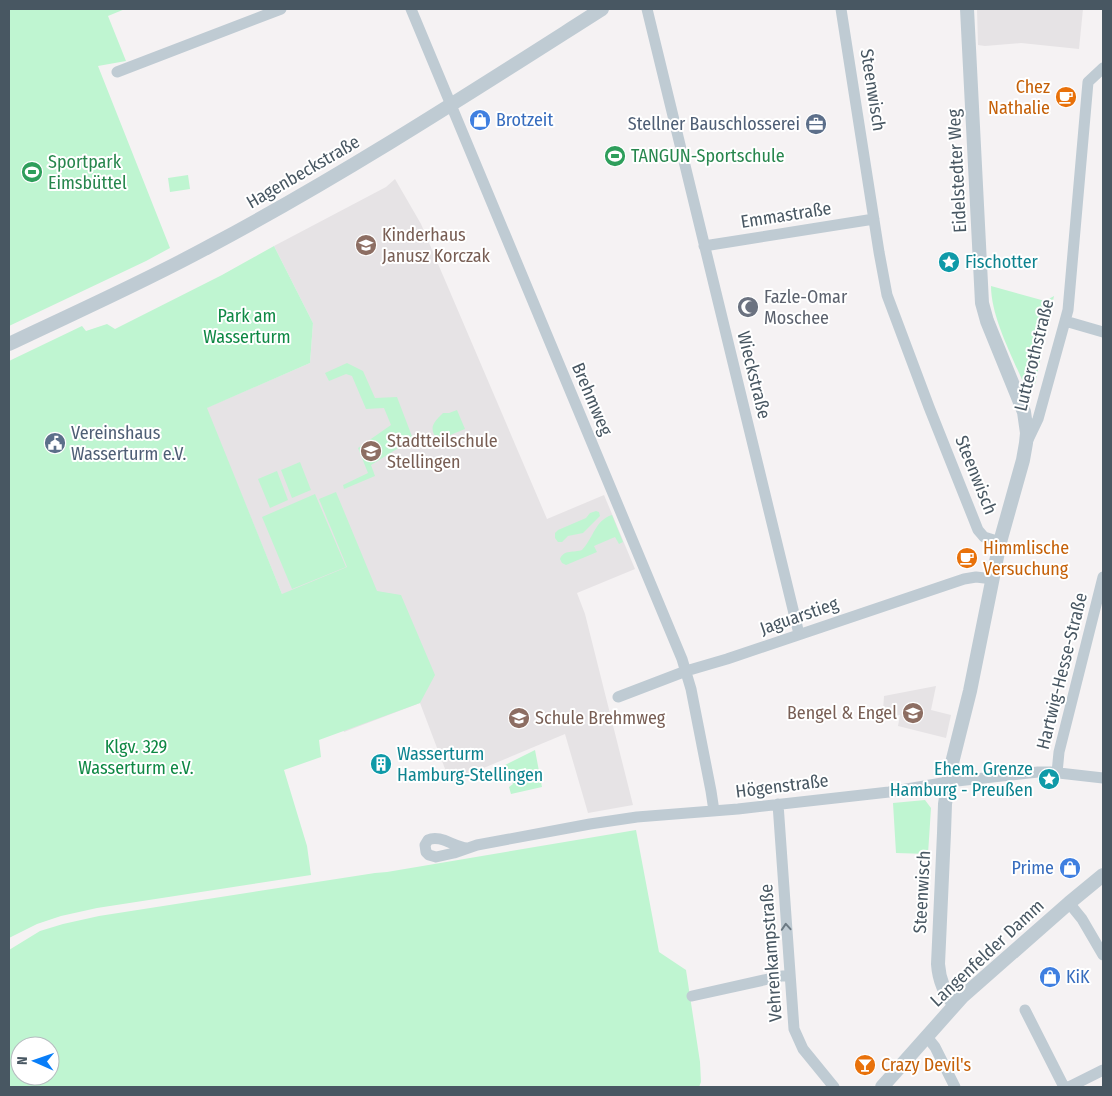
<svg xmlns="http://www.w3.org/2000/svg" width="1112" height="1096" viewBox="0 0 1112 1096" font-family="'Fira Sans Condensed',sans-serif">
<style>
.education{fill:#e6e3e5}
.green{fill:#bff5d1;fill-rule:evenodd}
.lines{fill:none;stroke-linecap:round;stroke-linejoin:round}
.minor{stroke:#bfcbd3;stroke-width:11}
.tertiary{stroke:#bfcbd3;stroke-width:14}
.oneway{stroke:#6c7a84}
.labels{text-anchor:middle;stroke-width:4;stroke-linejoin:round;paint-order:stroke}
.food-label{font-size:18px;fill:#c56008;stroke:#fff;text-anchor:start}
.street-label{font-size:18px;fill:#485762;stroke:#fff}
.shop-label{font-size:18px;fill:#366cbe;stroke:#fff;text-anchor:start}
.service-label{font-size:18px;fill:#4e5e75;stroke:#fff;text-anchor:end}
.leisure-label{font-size:18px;fill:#27864d;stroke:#fff;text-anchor:start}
.education-label{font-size:18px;fill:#785e54;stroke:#fff;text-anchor:start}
.culture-label{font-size:18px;fill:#0d838f;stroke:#fff;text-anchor:start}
.worship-label{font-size:18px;fill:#5b616d;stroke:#fff;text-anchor:start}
.park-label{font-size:18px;fill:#0e8844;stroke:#fff}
</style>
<rect width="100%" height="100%" fill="#f5f2f3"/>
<path class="education" d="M 977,9 L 1083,9 L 1079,49 L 1021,43 L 985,46 L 978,45 Z
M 395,179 L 421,224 L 547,519 L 604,495 L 635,569 L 577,593 L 585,614 L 633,805 L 588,813 L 565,734 L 450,782 L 420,703 L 344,732 L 282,594 L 206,408 L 310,363 L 313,323 L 274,246 L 386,187 Z
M 936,686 L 931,710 L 951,715 L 946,738 L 898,726 L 900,715 L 888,716 L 883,711 L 884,696 Z"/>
<path class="green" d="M 9,9 L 125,9 L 108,16 L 126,61 L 98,66 L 170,248 L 146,261 L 9,326 Z
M 188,175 L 190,189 L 170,192 L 168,178 Z
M 274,246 L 313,323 L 310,363 L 207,408 L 282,594 L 347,567 L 319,499 L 336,492 L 377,591 L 401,595 L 435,675 L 420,703 L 319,740 L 321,757 L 284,770 L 307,846 L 311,875 L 97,908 L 61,916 L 37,924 L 9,938 L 9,361 L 82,326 L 86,331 L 107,324 L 115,329 L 222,275 Z
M 991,286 L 1045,301 L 1054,296 L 1035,384 L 1023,382 C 1011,354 991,316 991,286 Z
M 347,363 L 363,371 L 375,398 L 397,397 L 413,439 L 371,465 L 375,476 L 344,489 L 343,485 L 368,473 L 358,448 L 391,425 L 384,408 L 366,409 L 352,376 L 346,374 L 329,381 L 325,373 Z
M 457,410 L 465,429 L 438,440 C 428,428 433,423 443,413 L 449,413 Z
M 300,462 L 311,490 L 292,498 L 281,470 Z
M 277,471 L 288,500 L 270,508 L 258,479 Z
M 315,494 L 346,567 L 292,589 L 262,517 Z
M 596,511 L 599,512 L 600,516 L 583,533 L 568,536 L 562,542 L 558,542 L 555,538 L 555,533 L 558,530 L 586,518 L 590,513 Z
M 612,515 L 623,542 L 619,544 L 615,537 L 594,546 L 597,552 L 566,565 L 562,563 L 560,559 C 564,549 574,553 582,550 C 593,539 595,520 612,515 Z
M 535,750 L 542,787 L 511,794 L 509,787 L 513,784 L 505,765 Z
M 925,800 L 931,808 L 928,854 L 896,853 L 893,803 Z
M 636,830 L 659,952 L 686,970 L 700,1062 L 701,1082 L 699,1087 L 9,1087 L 9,950 L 40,931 L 63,924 L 99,916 L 375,873 L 387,872 ZM 20,1046 L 50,1046 L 50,1076 L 20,1076 Z"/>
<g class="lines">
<path class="minor" d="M 411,9 L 682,659 L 691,689 L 711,791 L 714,811
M 647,9 L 799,634
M 841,9 L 879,252 L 887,295 L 929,407 L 978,530 L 984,537 L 1000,542
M 117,72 L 281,9
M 704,246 L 874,219
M 1065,321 L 1103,332
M 1027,442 L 1038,419 L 1065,321 L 1068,310 L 1088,82 L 1103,68
M 618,697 L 686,671 L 727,659 L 964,579 L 976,577 L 993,579
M 1057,773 L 1059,752 L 1103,577
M 778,804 L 794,1029 L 803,1049 L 834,1087
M 467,848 C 454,847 440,834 428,840 L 425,845 L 426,852 L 429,855 L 436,857 L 454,853 L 477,845 L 590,824 L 637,817 L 738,809 L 889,792 L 948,782 L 1038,772 L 1050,772 L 1103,778
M 1069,903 L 1082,919 L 1103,955
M 692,996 L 782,976 L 790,976
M 1025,1010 L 1064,1087
M 927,1037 L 935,1047 L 955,1087
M 1069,1087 L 1103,1070"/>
<path class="tertiary" d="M 9,344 C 76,312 144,282 210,246 C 345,174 473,91 602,9
M 955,1005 C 944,993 939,979 938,964 L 944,833 L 945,804 L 950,771 L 970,691 L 1000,542 L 1023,460 L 1026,443 L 1027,433 L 1024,412 L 987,321 L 982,303 L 967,9
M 882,1087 L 962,997 L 1069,903 L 1103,875"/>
</g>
<defs><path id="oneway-chevron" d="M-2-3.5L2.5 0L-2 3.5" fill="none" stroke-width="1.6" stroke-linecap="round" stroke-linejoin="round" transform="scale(1.25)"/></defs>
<use class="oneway" href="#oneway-chevron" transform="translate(786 927) rotate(-94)"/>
<defs>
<g id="cafe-disc" transform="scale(1.125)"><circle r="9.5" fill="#e8710a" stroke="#fff"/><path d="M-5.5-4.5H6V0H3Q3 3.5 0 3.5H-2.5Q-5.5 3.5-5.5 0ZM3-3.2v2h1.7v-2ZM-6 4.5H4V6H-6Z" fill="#fff"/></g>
<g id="shop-disc" transform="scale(1.125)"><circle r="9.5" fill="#3f7fe0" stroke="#fff"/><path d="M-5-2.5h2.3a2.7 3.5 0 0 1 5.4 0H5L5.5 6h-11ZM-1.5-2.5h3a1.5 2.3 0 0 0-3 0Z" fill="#fff"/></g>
<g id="office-disc" transform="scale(1.125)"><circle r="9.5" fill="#5c6f8a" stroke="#fff"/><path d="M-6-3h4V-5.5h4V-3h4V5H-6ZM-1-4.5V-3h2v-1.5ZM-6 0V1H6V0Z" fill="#fff"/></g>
<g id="stadium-disc" transform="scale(1.125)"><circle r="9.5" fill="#2e9e5b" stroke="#fff"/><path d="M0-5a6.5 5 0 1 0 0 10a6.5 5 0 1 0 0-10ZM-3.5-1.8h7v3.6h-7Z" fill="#fff"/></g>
<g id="school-disc" transform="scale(1.125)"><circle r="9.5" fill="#8d6e63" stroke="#fff"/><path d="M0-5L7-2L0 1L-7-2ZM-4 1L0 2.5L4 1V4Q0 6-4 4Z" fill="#fff"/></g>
<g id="sight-disc" transform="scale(1.125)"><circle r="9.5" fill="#0f9aa8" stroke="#fff"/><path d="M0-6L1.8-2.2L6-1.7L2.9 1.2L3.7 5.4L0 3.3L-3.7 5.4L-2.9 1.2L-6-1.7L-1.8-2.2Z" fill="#fff"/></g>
<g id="mosque-disc" transform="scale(1.125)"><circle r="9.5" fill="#6b7280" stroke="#fff"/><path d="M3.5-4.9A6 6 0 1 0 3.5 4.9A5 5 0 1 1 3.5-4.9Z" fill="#fff"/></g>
<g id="civic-disc" transform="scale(1.125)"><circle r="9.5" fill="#5c6f8a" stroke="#fff"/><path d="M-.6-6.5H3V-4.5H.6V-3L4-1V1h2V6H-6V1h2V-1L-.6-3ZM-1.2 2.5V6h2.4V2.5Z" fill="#fff"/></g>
<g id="building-disc" transform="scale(1.125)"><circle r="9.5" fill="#0f9aa8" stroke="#fff"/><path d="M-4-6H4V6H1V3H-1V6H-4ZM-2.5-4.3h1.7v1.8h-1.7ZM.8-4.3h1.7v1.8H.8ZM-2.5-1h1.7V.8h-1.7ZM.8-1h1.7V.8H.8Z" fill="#fff"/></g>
<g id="bar-disc" transform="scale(1.125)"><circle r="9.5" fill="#e8710a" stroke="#fff"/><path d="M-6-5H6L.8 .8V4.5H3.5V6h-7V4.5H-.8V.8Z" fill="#fff"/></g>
</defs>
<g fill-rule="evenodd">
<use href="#cafe-disc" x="1066" y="97"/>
<use href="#shop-disc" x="480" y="120"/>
<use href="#office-disc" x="816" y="124"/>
<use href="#stadium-disc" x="615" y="156"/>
<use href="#stadium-disc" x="32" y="172"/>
<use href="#school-disc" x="366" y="245"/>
<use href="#sight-disc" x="949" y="262"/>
<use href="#mosque-disc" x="748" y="307"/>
<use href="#civic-disc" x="55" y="443"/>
<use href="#school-disc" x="371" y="451"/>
<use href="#cafe-disc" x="967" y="558"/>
<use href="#school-disc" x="913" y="713"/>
<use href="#school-disc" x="519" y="718"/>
<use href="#building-disc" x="381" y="764"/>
<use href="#sight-disc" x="1049" y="779"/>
<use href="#shop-disc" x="1070" y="868"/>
<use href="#shop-disc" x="1050" y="977"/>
<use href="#bar-disc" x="865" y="1065"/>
</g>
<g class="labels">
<g class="food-label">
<text x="1050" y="93" text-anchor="end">Chez<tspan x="1050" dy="21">Nathalie</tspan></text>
<text x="983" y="554">Himmlische<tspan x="983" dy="21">Versuchung</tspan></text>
<text x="881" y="1071">Crazy Devil's</text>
</g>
<g class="street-label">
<text transform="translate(873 90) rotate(81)" y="6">Steenwisch</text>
<text transform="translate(957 171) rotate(-93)" y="6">Eidelstedter Weg</text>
<text transform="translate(303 172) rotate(-30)" y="6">Hagenbeckstraße</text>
<text transform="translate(786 215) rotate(-9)" y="6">Emmastraße</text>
<text transform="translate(1034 355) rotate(-76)" y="6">Lutterothstraße</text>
<text transform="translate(754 375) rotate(76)" y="6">Wieckstraße</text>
<text transform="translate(592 399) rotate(67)" y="6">Brehmweg</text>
<text transform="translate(976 475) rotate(68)" y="6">Steenwisch</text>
<text transform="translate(799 616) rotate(-19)" y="6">Jaguarstieg</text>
<text transform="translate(1062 671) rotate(-76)" y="6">Hartwig-Hesse-Straße</text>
<text transform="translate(782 786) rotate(-7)" y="6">Högenstraße</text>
<text transform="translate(922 892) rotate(-87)" y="6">Steenwisch</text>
<text transform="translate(771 953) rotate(-94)" y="6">Vehrenkampstraße</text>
<text transform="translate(987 953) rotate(-43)" y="6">Langenfelder Damm</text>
</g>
<g class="shop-label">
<text x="496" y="126">Brotzeit</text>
<text x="1054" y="874" text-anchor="end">Prime</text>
<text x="1066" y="983">KiK</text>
</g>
<g class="service-label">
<text x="800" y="130">Stellner Bauschlosserei</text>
<text x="71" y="439" text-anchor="start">Vereinshaus<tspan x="71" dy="21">Wasserturm e.V.</tspan></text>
</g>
<g class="leisure-label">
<text x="631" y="162">TANGUN-Sportschule</text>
<text x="48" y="168">Sportpark<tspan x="48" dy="21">Eimsbüttel</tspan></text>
</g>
<g class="education-label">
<text x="382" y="241">Kinderhaus<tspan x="382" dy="21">Janusz Korczak</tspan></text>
<text x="387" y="447">Stadtteilschule<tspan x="387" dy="21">Stellingen</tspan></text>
<text x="897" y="719" text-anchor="end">Bengel &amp; Engel</text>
<text x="535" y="724">Schule Brehmweg</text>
</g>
<g class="culture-label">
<text x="965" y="268">Fischotter</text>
<text x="397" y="760">Wasserturm<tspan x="397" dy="21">Hamburg-Stellingen</tspan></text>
<text x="1033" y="775" text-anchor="end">Ehem. Grenze<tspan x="1033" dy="21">Hamburg - Preußen</tspan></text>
</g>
<g class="worship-label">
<text x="764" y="303">Fazle-Omar<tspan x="764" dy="21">Moschee</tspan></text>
</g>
<g class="park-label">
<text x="247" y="322">Park am<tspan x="247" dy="21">Wasserturm</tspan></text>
<text x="136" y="753">Klgv. 329<tspan x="136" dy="21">Wasserturm e.V.</tspan></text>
</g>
</g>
<rect width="1112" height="1096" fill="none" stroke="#485762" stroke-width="20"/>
<g transform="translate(35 1061) rotate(272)"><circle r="24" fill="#ffffff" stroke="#b6bcc0"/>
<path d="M0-4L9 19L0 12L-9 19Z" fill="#097ef8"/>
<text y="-8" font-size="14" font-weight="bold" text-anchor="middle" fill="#485762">N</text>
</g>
</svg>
